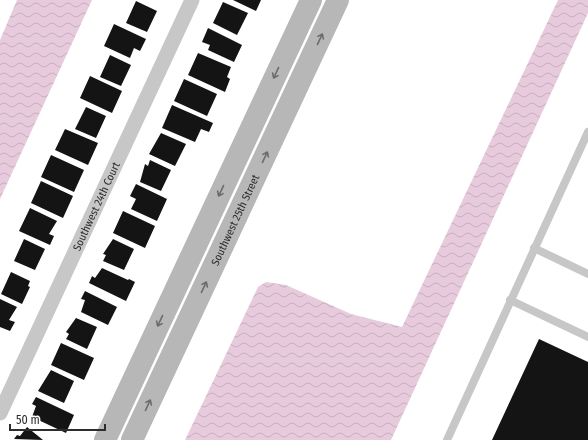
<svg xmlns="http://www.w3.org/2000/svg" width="588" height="440" viewBox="0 0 588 440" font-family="'Fira Sans Condensed',sans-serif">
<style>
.water{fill:url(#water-waves)}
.building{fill:#141414}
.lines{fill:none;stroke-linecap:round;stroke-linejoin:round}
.lane{stroke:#c7c7c7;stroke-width:8}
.street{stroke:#c7c7c7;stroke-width:15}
.secondary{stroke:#b7b7b7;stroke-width:22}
.oneway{stroke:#6b6b6b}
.labels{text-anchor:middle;stroke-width:4;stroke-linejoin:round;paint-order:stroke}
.street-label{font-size:11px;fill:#2d2d2d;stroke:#fff}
</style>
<defs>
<pattern id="water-waves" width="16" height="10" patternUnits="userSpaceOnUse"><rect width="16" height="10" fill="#e7cbdd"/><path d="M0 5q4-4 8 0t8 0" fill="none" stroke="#c6afbe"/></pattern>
</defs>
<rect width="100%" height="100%" fill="#fff"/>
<path class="water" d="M 17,0 L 92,0 L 0,199 L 0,40 Z
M 558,0 L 588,0 L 588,13 L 391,440 L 185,440 L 258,287 L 266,282 L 286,285 L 351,314 L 402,327 Z"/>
<path class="building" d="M 233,0 L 261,0 L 256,11 Z
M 136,1 L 157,11 L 147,32 L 126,23 Z
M 223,2 L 248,13 L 237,35 L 213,23 Z
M 114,24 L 146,39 L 140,51 L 134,48 L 130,58 L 104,46 Z
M 208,28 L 242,45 L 234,62 L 208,50 L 210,45 L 202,42 Z
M 198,53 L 231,67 L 227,77 L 230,79 L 225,92 L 188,75 Z
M 110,55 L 131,65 L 121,86 L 100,77 Z
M 90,76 L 122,91 L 112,113 L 80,98 Z
M 184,79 L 217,94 L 207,116 L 174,101 Z
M 172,105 L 213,123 L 209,132 L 201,129 L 195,142 L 162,128 Z
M 86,107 L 106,116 L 96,138 L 75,129 Z
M 65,129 L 98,143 L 88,165 L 55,150 Z
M 161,133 L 186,144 L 175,166 L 149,154 Z
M 51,155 L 84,170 L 74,192 L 41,177 Z
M 150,160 L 171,170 L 161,191 L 140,182 L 145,164 L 148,166 Z
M 41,181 L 73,196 L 63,218 L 31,203 Z
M 136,184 L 167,199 L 157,221 L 131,209 L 136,199 L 130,196 Z
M 30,208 L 57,221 L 49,234 L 54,236 L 50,245 L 19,231 Z
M 123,211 L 155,226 L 145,248 L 113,233 Z
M 24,239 L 45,249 L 35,270 L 14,261 Z
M 113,239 L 134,249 L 124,270 L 103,261 L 106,255 L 103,254 Z
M 102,268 L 128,280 L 129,279 L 135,282 L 126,301 L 89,283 L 92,276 L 95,278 Z
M 11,272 L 30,281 L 28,286 L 30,287 L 22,304 L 1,294 Z
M 85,291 L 117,307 L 108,325 L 81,312 L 85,300 L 81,299 Z
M 0,299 L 17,307 L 9,320 L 15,322 L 10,331 L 0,327 Z
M 76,318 L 97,327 L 87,349 L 66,339 L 69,334 L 66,332 Z
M 539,339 L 588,362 L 588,440 L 492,440 Z
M 61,343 L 94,358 L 84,380 L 51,365 Z
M 51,370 L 74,381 L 64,403 L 38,391 Z
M 36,397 L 74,415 L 66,433 L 32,417 L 36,406 L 32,404 Z
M 27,427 L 43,440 L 14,439 L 17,435 L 20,436 Z"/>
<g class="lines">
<path class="lane" d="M 534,248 L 588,274
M 510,300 L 588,337
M 447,440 L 588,132"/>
<path class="street" id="s1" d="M 0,413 L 192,0"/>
<g class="secondary">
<path d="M 105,440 L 311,0"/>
<path id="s2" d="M 132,440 L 338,0"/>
</g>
</g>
<defs><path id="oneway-shaft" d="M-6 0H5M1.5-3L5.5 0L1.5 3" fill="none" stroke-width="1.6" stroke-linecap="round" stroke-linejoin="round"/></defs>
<g class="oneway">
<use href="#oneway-shaft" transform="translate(320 39) rotate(-65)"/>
<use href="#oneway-shaft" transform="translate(276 73) rotate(115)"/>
<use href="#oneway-shaft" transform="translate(265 157) rotate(-65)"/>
<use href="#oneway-shaft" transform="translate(221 191) rotate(115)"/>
<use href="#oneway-shaft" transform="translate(204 287) rotate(-65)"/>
<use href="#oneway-shaft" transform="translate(160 321) rotate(115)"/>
<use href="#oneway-shaft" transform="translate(148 405) rotate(-65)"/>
</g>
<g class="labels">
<g class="street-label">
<text dy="4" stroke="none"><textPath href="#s1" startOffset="228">Southwest 24th Court</textPath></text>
<text dy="4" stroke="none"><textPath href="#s2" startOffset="243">Southwest 25th Street</textPath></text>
</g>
</g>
<path d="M10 424v6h95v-6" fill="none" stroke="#2d2d2d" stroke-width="2"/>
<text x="16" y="424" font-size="12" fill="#2d2d2d" stroke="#ffffff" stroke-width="3" paint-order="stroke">50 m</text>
</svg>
